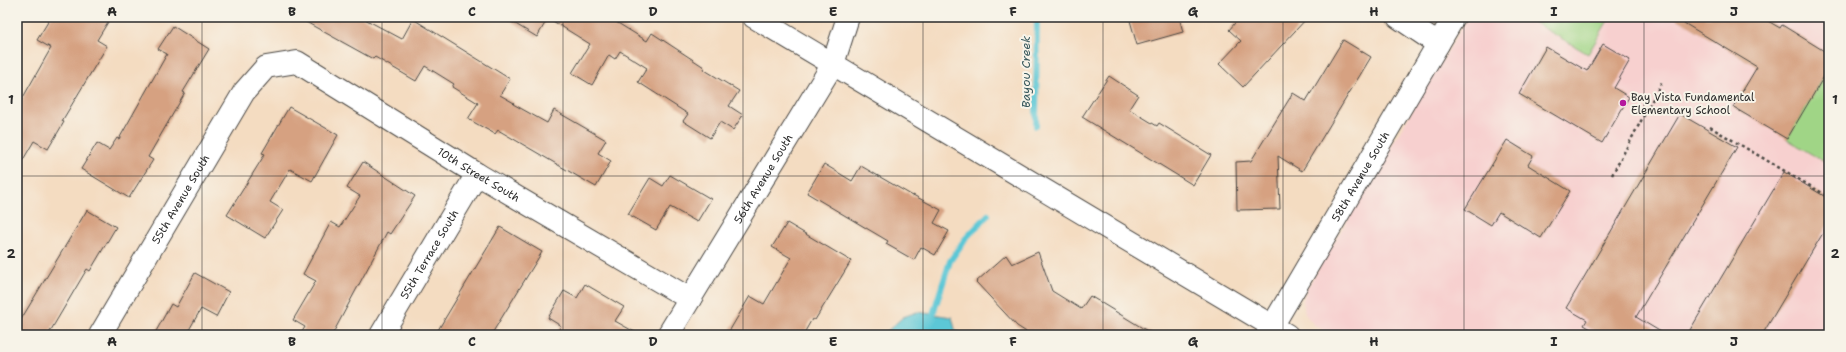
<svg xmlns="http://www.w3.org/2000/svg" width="1846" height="352" viewBox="0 0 1846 352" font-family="'Shantell Sans',sans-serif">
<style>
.built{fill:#f7d0cf}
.green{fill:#a0d586;stroke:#668058}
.water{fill:#5cc7d6;stroke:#447980}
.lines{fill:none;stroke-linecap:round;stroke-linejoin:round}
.stream{stroke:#5cc7d6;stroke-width:6}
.building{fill:#d6a181}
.minor-casing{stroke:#494642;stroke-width:24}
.tertiary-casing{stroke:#494642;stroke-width:24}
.path{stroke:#494642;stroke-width:2.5;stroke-dasharray:3 3;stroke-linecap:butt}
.minor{stroke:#fff;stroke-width:22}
.tertiary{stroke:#fff;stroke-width:22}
.grid{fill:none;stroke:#2b2b2b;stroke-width:1;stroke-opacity:0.55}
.poi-dot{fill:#b5179e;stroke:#f7f3e8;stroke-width:1.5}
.labels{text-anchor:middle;stroke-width:4;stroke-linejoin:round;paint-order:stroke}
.poi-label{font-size:11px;fill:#2b2b2b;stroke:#f7f3e8;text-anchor:start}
.street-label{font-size:11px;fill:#2b2b2b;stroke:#f7f3e8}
.water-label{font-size:12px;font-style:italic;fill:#3a5a5e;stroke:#f7f3e8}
.neatline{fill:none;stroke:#2b2b2b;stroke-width:1.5}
.grid-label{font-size:13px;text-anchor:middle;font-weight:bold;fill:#2b2b2b}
</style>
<rect width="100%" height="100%" fill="#f7f3e8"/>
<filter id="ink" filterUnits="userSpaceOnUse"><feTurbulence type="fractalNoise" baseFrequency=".025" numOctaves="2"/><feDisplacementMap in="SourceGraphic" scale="8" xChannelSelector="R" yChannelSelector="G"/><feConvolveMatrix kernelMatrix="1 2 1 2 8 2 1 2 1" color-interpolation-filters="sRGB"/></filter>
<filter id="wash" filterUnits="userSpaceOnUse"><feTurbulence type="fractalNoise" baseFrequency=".012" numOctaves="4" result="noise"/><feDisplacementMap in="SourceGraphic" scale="16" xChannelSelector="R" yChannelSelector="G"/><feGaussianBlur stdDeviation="0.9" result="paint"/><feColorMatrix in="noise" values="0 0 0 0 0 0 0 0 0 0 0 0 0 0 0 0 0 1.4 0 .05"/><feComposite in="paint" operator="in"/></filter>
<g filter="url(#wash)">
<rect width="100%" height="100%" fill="#f4dcc1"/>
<path class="built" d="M 1468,17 L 1829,17 L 1829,335 L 1331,335 L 1314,325 L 1305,314 L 1303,300 L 1307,288 Z"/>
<path class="green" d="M 1525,17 L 1610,17 L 1588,54 Z
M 1829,68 L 1829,165 L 1787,139 Z"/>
<path class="water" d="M 917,312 L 952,317 L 955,329 L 961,335 L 883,335 L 903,317 Z"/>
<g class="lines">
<path class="stream" d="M 1036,126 L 1037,17
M 933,314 L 950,261 L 966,238 L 988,215"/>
</g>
<g id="blocks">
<path class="building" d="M 51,17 L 111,17 L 97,40 L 107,46 L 62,121 L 64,122 L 48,149 L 34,141 L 17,170 L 17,108 L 51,48 L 37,40 Z
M 297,17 L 361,17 L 402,39 L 413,19 L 510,79 L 500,95 L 514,103 L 513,104 L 547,123 L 554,110 L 606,140 L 598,153 L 611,161 L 596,187 L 498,130 L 495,134 L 468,119 L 478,103 L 452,87 L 454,84 L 425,66 L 416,81 L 375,57 L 373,59 Z
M 504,17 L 608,17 L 647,41 L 652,33 L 704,67 L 703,69 L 739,91 L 729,106 L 743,115 L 733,130 L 720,122 L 710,138 L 683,121 L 688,114 L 638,82 L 647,68 L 620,51 L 615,59 L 609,55 L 592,85 L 572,73 L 590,44 L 548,18 L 537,37 Z
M 1129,17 L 1179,17 L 1183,32 L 1137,45 Z
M 1240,17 L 1308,17 L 1243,87 L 1219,64 L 1241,41 L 1229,30 Z
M 1674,17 L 1761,17 L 1780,28 L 1782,25 L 1829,54 L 1829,68 L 1787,139 L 1733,107 L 1757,67 Z
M 173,26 L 209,49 L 183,92 L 185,93 L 148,157 L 153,160 L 129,198 L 81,169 L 97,143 L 109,150 L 117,138 L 119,139 L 167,54 L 158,49 Z
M 1343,40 L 1371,57 L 1302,171 L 1278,156 L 1280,209 L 1237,210 L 1236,162 L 1251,161 L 1293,93 L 1306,101 Z
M 1603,44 L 1630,60 L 1614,88 L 1629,97 L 1602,143 L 1519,94 L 1546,47 L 1587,71 Z
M 1109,76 L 1138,95 L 1129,109 L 1157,126 L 1159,123 L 1211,155 L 1193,185 L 1082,117 Z
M 289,107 L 338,135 L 312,181 L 290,169 L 270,202 L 283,210 L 265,238 L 227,215 L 265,154 L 262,153 Z
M 1680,114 L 1737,147 L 1636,317 L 1666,335 L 1601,335 L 1584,325 L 1587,320 L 1566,308 Z
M 1507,140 L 1533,156 L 1528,165 L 1570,191 L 1541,238 L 1499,212 L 1491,225 L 1465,209 Z
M 363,162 L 415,196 L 390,234 L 387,232 L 332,335 L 300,335 L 305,327 L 293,320 L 316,281 L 303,274 L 331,222 L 340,227 L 360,196 L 347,188 Z
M 824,164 L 852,181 L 861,166 L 913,196 L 913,195 L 941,210 L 934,223 L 949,231 L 935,255 L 921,247 L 914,260 L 886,244 L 888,241 L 807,193 Z
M 1784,172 L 1829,199 L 1829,223 L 1762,335 L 1687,335 Z
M 670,175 L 711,199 L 697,222 L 670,207 L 656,230 L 628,214 L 650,178 L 663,186 Z
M 87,210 L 116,227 L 90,271 L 87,269 L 48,335 L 17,335 L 17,326 Z
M 787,223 L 851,261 L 815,320 L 812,319 L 803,335 L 727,335 L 750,296 L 764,304 L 791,258 L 772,247 Z
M 500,227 L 542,252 L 491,335 L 435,335 Z
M 1038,252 L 1052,291 L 1081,309 L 1090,296 L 1154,335 L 1031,335 L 1017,326 L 976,282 L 1006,255 L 1012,264 Z
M 195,273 L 229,292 L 216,317 L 201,309 L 186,335 L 154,335 L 171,304 L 176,307 Z
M 585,284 L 624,307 L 615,321 L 640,335 L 555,335 L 561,326 L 548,318 L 564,291 L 577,298 Z"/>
</g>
</g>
<g filter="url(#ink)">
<use href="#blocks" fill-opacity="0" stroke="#494642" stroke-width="1"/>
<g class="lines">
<g class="minor-casing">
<g id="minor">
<path d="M 1398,17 L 1438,44"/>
<path id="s1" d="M 100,335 L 244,92 L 266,67 L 297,62 L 477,174 L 690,299"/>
<path id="s2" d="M 381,335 L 477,174"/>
<path id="s3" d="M 668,335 L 833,64 L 848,17"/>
<path id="s4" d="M 1267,335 L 1454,17"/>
</g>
</g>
<g class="tertiary-casing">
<path id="tertiary" d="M 754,17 L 1287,335"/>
</g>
<path class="path" d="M 1710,127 L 1829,197
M 1612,175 L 1663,80"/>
<use href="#minor" class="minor"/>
<use href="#tertiary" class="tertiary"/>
</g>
</g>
<path class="grid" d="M 202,17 L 202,335M 382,17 L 382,335M 563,17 L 563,335M 743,17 L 743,335M 923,17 L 923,335M 1103,17 L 1103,335M 1283,17 L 1283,335M 1464,17 L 1464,335M 1644,17 L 1644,335M 17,176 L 1829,176"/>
<circle class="poi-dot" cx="1623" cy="103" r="4"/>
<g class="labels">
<g class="poi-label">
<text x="1631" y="101">Bay Vista Fundamental<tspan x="1631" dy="13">Elementary School</tspan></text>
</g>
<g class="street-label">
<text dy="4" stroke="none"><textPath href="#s1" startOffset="561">10th Street South</textPath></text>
<text dy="4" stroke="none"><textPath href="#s4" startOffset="184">58th Avenue South</textPath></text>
<text dy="4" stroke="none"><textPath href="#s3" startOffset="183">56th Avenue South</textPath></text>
<text dy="4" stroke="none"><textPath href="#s1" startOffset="158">55th Avenue South</textPath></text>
<text dy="4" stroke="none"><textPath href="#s2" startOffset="94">55th Terrace South</textPath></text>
</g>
<g class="water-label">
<text transform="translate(1026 72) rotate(-90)" y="4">Bayou Creek</text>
</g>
</g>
<rect width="1846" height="352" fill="none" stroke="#f7f3e8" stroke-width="44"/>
<rect x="22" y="22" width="1802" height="308" class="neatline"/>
<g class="grid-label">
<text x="112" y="16">A</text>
<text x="292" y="16">B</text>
<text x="472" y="16">C</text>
<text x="653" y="16">D</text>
<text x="833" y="16">E</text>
<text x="1013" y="16">F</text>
<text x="1193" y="16">G</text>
<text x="1374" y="16">H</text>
<text x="1554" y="16">I</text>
<text x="1734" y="16">J</text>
<text x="11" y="104">1</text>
<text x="1835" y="104">1</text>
<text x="11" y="258">2</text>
<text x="1835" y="258">2</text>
<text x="112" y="346">A</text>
<text x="292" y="346">B</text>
<text x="472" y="346">C</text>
<text x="653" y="346">D</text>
<text x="833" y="346">E</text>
<text x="1013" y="346">F</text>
<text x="1193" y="346">G</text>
<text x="1374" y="346">H</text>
<text x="1554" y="346">I</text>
<text x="1734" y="346">J</text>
</g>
</svg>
